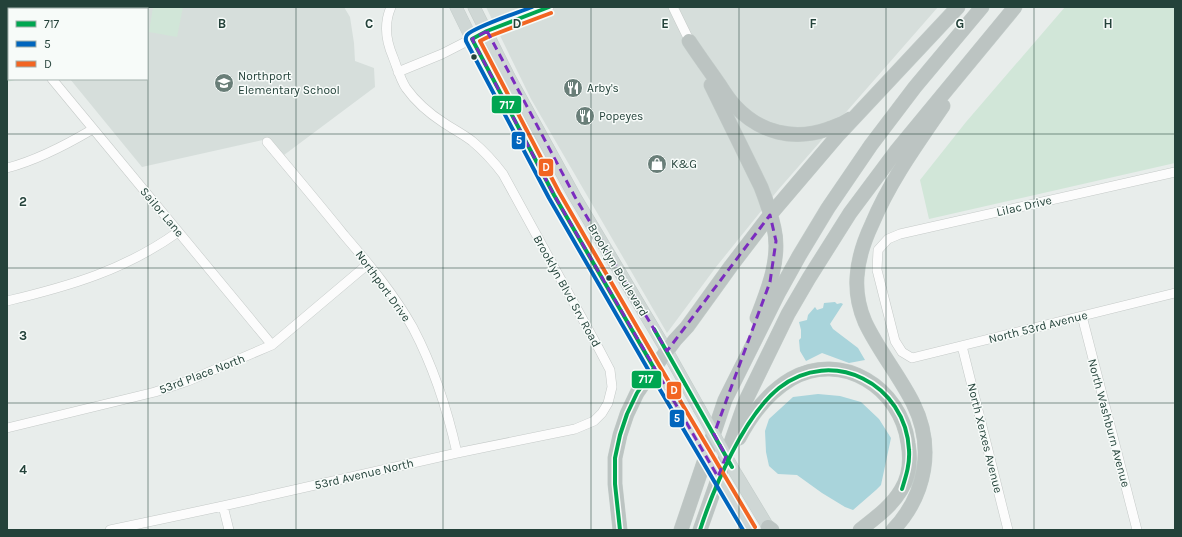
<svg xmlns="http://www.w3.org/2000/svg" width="1182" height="537" viewBox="0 0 1182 537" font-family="Karla,sans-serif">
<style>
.built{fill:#d6dedb}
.green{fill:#d1e6d8}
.water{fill:#a9d4db}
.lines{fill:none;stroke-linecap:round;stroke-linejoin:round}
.minor-casing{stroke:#c5cac8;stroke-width:10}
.major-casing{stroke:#c3ccc9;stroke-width:13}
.highway-casing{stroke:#c3ccc9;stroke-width:15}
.minor{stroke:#fcfcfc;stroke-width:9}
.major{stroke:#cfd7d5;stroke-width:12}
.highway{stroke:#bcc4c2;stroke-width:14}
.major-bridge-casing{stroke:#c3ccc9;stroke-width:13;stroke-linecap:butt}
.major-bridge{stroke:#cfd7d5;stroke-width:12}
.bus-1-casing{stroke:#f7fbf9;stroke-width:7}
.bus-2-casing{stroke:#f7fbf9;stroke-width:7}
.bus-3-casing{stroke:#f7fbf9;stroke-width:7}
.bus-1{stroke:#00a651;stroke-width:4}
.bus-2{stroke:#0065bd;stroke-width:4}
.bus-3{stroke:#f26522;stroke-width:4}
.marked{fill:none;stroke:#7b2cbf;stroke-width:3;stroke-dasharray:8 5;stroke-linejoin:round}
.grid{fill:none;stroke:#24423a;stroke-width:1;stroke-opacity:0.55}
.bus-dot{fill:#24423a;stroke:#f7fbf9;stroke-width:1.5}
.labels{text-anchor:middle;stroke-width:3;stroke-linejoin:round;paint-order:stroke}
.poi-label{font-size:12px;fill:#24423a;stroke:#f7fbf9;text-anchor:start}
.street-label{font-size:12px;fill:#24423a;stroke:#f7fbf9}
.grid-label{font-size:13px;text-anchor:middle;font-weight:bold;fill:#24423a;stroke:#f7fbf9;stroke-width:3;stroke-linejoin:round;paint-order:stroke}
.line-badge{stroke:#f7fbf9;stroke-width:1.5}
.badge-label{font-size:11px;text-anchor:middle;font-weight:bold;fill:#fff}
</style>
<rect width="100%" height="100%" fill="#e8edeb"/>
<path class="built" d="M 124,7 L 344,7 L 350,17 L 354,43 L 355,61 L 374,68 L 375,87 L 284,155 L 267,139 L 142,167 L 70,79 L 147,79 L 147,9 L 124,9 Z
M 486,7 L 938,7 L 778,190 L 716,267 L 667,333 L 531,99 Z"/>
<path class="green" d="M 7,7 L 124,7 L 124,9 L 9,9 L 9,79 L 19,79 L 7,82 Z
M 153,7 L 183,7 L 177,37 L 149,32 Z
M 1065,7 L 1175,7 L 1175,163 L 929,219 L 920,180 L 966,122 Z"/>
<path class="water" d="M 835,302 L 837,304 L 841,303 L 843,304 L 830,324 L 833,329 L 858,348 L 865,360 L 849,363 L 822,353 L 806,361 L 800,351 L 799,340 L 801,338 L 801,330 L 799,322 L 807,320 L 808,315 L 815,307 L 817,310 L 823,308 L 824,303 Z
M 818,394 L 840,396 L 861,402 L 879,419 L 891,438 L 881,485 L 876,490 L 853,510 L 845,507 L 822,493 L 797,475 L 778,474 L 769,466 L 766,452 L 765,431 L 769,419 L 793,397 Z"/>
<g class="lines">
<g class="minor-casing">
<path id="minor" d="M 673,7 L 692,46
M 398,72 L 442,54 L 487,31 L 549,7
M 52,79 L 272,345
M 267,142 C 293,173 319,204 344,235 C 369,264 394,294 413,328 C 434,368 447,408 457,453
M 7,168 C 38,160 66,145 93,129
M 1175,172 L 900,234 L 888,239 L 878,250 L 877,270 L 895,341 L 902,352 L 912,358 L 1175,293
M 7,301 C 70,286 125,270 178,232
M 1082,316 L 1137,530
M 962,346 L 1008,530
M 7,428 L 155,392 L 188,381 L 272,345 L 368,264
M 223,506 L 229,530
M 110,530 L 223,506 L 457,453 L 575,429 L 594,421 L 602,413 L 608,403 L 612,387 L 610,370 L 599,349 L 503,174 C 494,162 484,151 472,141 C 463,134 453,129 444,123 C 430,114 416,102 406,88 C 400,79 397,67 393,57 C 386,41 384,23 391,7"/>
</g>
<g class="major-casing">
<path id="major" d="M 456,7 L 479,54 L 554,195 L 690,429
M 474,7 L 509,77 L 575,197 L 667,351 L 699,408
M 732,467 L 770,530
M 738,510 L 750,530"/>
</g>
<g class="highway-casing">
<path id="highway" d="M 689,41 C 699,56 709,70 719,84 C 724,92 729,100 735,106 C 760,133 794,141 828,129 C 836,126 843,124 850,119
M 711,85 L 761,187 C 766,200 771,214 774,228 C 781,258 768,290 757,318
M 739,438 C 751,415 769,392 791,379 C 842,350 901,388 908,443 C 911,460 910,476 901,490 C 891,507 875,518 860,530
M 768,527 L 772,530
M 620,530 L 615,484 L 615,458 L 620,435 L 627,414 L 637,393 L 654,368 L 675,340 L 687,327 L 731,266 L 770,215 L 839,134 L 958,7
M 681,530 L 725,400 L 779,292 L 799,256 L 828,208 L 871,145 L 915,87 L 982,7
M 700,530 L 746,400 L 788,314 L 809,278 L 850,213 L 897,150 L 1015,7
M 893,530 C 926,495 935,447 913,403 C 899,375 878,350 865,322 C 859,308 856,292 857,277 C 858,259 864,241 872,224 C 890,181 917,144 943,106"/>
</g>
<use href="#minor" class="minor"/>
<use href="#major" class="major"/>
<use href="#highway" class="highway"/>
<g class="major-bridge-casing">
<path id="major-bridge" d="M 699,408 L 732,467
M 690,429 L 738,510"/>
</g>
<use href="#major-bridge" class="major-bridge"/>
<g class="bus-1-casing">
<path id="bus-1" d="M 549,7 L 487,31 L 472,39 L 554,195 L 654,368 L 637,393 L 627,414 L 620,435 L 615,458 L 615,484 L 620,530
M 654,329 L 732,467
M 700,530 C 714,487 744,416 779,388 C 832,346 906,384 909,450 C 910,464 906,476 902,489"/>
</g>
<g class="bus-2-casing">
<path id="bus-2" d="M 532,7 C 520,12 474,27 467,35 C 465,38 466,39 466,41 L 549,198 L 649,371 L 743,530"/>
</g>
<g class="bus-3-casing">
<path id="bus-3" d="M 551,13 L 490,36 L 480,41 L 559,192 L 659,365 L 755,527"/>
</g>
<use href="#bus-1" class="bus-1"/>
<use href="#bus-2" class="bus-2"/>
<use href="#bus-3" class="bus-3"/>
</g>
<path class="marked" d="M 487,31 L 575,197 L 667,351 L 770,215 L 776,241 L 770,282 L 714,434 L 726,456 L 718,477 L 554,195 L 472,39 Z"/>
<path class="grid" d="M 148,7 L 148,530M 296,7 L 296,530M 443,7 L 443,530M 591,7 L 591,530M 739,7 L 739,530M 886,7 L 886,530M 1034,7 L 1034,530M 7,134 L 1175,134M 7,268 L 1175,268M 7,403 L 1175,403"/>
<defs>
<g id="school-disc" transform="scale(1)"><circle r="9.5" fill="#697e78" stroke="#f7fbf9"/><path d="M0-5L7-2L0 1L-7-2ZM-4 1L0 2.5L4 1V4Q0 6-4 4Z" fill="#fff"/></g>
<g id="restaurant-disc" transform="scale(1)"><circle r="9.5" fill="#697e78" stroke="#f7fbf9"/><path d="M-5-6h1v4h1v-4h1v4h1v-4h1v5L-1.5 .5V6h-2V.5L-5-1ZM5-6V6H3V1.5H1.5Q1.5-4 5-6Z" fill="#fff"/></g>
<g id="shop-disc" transform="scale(1)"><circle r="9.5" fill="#697e78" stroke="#f7fbf9"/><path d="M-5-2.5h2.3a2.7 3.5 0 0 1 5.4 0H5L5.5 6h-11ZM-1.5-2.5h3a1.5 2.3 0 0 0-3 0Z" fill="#fff"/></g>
</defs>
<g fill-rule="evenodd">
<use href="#school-disc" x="224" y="83"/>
<use href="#restaurant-disc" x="573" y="88"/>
<use href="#restaurant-disc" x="585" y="116"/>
<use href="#shop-disc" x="657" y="164"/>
</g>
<g class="bus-dot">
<circle cx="474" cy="57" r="3.5"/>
<circle cx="609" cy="278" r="3.5"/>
</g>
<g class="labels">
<g class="poi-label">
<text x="238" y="80">Northport<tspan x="238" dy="14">Elementary School</tspan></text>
<text x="587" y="92">Arby's</text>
<text x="599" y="120">Popeyes</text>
<text x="671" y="168">K&amp;G</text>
</g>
<g class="street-label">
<text transform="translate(1024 206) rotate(-13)" y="4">Lilac Drive</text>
<text transform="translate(162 212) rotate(50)" y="4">Sailor Lane</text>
<text transform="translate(618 270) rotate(59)" y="4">Brooklyn Boulevard</text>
<text transform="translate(383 286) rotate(54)" y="4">Northport Drive</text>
<text transform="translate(567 291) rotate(61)" y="4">Brooklyn Blvd Srv Road</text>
<text transform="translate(1038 327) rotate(-14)" y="4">North 53rd Avenue</text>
<text transform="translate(202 374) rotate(-21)" y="4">53rd Place North</text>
<text transform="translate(1109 423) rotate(75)" y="4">North Washburn Avenue</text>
<text transform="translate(985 438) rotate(76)" y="4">North Xerxes Avenue</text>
<text transform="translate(364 474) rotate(-13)" y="4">53rd Avenue North</text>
</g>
</g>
<g class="grid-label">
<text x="222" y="28">B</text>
<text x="369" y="28">C</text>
<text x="517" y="28">D</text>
<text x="665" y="28">E</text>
<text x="813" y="28">F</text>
<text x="960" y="28">G</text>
<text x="1108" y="28">H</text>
<text x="23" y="206">2</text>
<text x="23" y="340">3</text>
<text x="23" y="474">4</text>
</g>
<g class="line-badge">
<rect x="491" y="95" width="31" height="19" rx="4" fill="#00a651"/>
<rect x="511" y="131" width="15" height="19" rx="4" fill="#0065bd"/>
<rect x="538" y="158" width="16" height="19" rx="4" fill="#f26522"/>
<rect x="631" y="370" width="31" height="19" rx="4" fill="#00a651"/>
<rect x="666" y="381" width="16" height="19" rx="4" fill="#f26522"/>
<rect x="669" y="409" width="16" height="19" rx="4" fill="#0065bd"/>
</g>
<g class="badge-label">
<text x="507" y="109">717</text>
<text x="519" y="144">5</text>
<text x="546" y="171">D</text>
<text x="646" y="383">717</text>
<text x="674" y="394">D</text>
<text x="677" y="422">5</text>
</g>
<rect width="1182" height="537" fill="none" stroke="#24423a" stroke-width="16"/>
<rect x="8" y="8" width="140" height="72" fill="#f7fbf9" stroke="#a3b1ad"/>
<rect x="16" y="21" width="20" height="6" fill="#00a651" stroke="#a3b1ad"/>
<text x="44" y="28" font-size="12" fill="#24423a">717</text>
<rect x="16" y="41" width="20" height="6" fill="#0065bd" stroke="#a3b1ad"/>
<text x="44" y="48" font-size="12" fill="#24423a">5</text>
<rect x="16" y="61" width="20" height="6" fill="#f26522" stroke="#a3b1ad"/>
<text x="44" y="68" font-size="12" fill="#24423a">D</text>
</svg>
